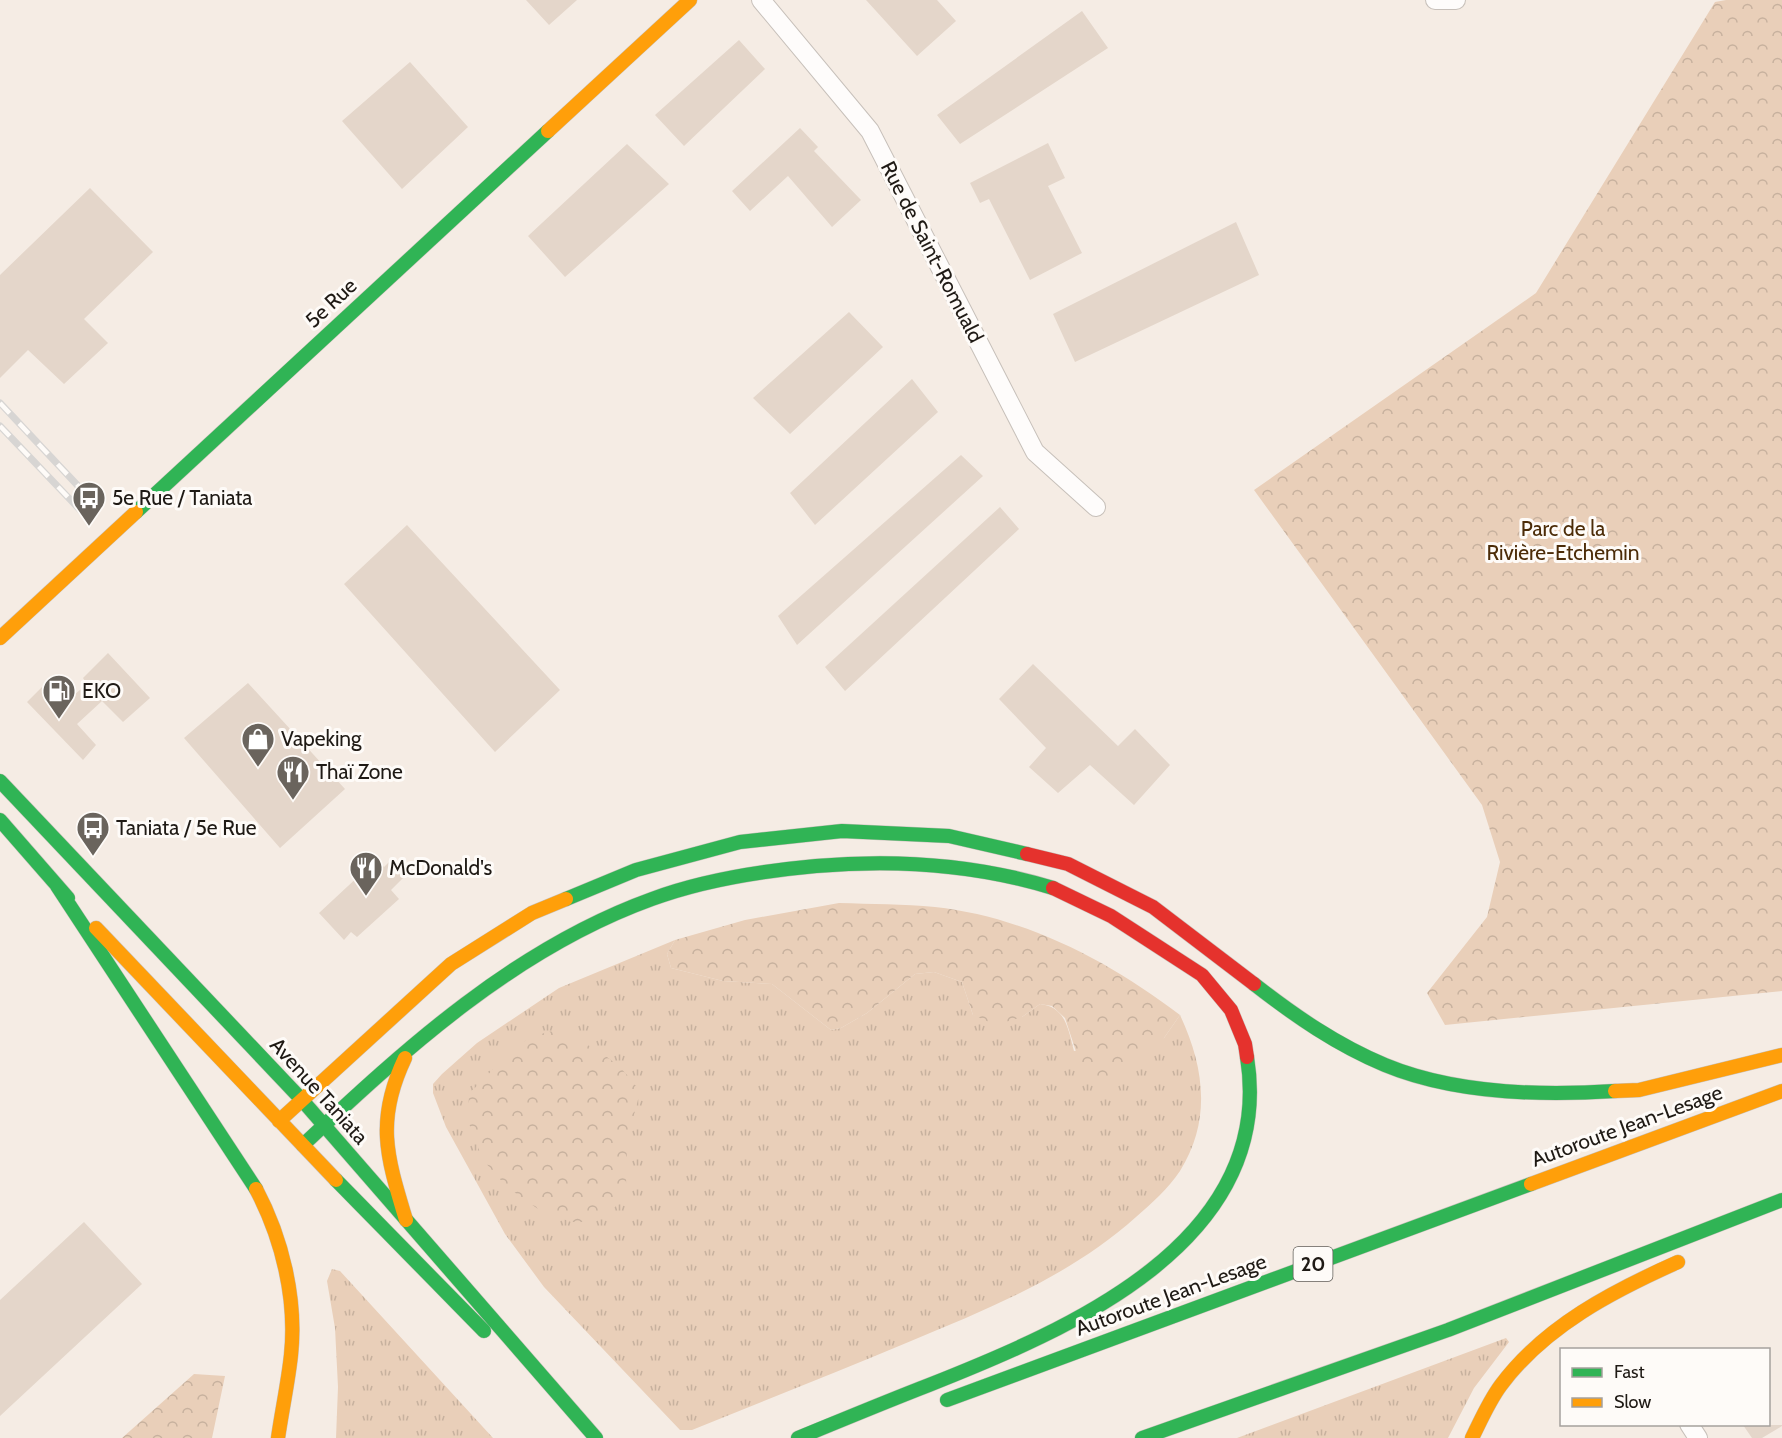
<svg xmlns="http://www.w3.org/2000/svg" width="1782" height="1438" viewBox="0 0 1782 1438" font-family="Cabin,sans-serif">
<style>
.grass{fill:url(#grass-tufts)}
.forest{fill:url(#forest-crowns)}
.building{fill:#e4d6ca}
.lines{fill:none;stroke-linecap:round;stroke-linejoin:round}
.street-casing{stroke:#c7c0ba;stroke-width:20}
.fast-casing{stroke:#c7c0ba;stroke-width:15}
.slow-casing{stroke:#c7c0ba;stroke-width:15}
.jam-casing{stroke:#c7c0ba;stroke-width:15}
.street{stroke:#fefcfb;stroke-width:18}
.fast{stroke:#30b455;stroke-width:14}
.slow{stroke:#ff9f0a;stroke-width:14}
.jam{stroke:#e5322d;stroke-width:14}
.rail-casing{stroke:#d7d5d3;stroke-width:7}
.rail{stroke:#fefbf8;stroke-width:4.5;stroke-dasharray:14;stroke-linecap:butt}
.labels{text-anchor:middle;stroke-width:6;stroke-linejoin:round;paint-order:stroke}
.shield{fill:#fefbf8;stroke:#625e59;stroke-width:1.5}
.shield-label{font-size:20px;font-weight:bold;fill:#1f1a15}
.street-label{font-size:21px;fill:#1f1a15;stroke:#fefbf8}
.poi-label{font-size:21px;fill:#1f1a15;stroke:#fefbf8;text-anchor:start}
.park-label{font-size:21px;fill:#4c2c08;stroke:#fefbf8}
</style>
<defs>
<pattern id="grass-tufts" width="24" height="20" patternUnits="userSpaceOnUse" patternTransform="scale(1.5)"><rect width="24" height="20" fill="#e9cfb9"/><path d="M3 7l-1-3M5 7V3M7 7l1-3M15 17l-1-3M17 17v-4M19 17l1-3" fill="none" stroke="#c7b19e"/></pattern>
<pattern id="forest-crowns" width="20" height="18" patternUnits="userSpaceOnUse" patternTransform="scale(1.5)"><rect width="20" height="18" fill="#e9cfb9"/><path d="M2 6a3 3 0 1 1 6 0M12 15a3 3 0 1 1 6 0" fill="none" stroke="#c7b19e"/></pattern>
</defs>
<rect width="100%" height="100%" fill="#f5ece4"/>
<path class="grass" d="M 675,940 L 667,954 L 671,968 L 723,981 L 772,984 L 831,1030 L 841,1028 L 867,1013 L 915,974 L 934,972 L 962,982 L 973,1015 L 1022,1017 L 1040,1004 C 1066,1007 1068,1029 1074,1051 L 1164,1038 L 1180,1015 C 1204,1066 1212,1120 1180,1171 C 1168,1189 1152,1203 1136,1217 C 1070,1276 992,1307 911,1341 C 838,1372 765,1400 692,1430 L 680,1430 L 544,1287 L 505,1234 L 446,1127 L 433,1093 L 433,1084 L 442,1074 L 477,1043 L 559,988 Z
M 332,1269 L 340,1271 L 493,1438 L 336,1438 L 338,1387 L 335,1328 L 327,1281 Z
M 1506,1338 L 1509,1342 L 1474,1388 L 1448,1438 L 1237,1438 Z"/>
<path class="forest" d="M 1726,0 L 1782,0 L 1782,991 L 1445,1025 L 1427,993 L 1487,917 L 1500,862 L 1482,805 L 1254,490 L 1536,293 L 1715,2 Z
M 839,903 C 871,904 904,904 935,907 C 1026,917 1109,961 1180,1015 L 1164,1038 L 1122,1077 L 1097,1084 L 1085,1079 L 1065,1018 L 1052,1006 L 1040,1004 L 1022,1017 L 996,1025 L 973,1015 L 962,982 L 934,972 L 915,974 L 867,1013 L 841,1028 L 831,1030 L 772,984 L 723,981 L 671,968 L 667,954 L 675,940 L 745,920 Z
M 553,1031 C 587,1041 621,1061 640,1092 L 627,1142 L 626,1187 L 619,1204 L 594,1222 L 571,1222 L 538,1209 L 507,1187 L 483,1160 L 468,1121 L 469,1093 C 502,1066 505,1041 553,1031 Z
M 194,1374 L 225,1376 L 212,1438 L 122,1438 Z"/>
<path class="building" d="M 526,0 L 577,0 L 549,25 Z
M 866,0 L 937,0 L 956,21 L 917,56 Z
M 1082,11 L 1108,48 L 960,144 L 937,115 Z
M 739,40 L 765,69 L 684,146 L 655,115 Z
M 410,62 L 468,127 L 402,189 L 342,121 Z
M 800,128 L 818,147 L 814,151 L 861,200 L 832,227 L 788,176 L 750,211 L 732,191 Z
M 1048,143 L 1065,178 L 1048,186 L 1082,253 L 1030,280 L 989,199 L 980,203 L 970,183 Z
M 627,144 L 669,184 L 565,277 L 528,236 Z
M 90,188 L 153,252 L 84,319 L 108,343 L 64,384 L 28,350 L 0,378 L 0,275 Z
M 1236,222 L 1259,275 L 1075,362 L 1053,314 Z
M 849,312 L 883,347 L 790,434 L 753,398 Z
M 912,379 L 938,412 L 815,525 L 790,493 Z
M 961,455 L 983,476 L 797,645 L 778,616 Z
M 1000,507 L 1019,529 L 845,691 L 825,667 Z
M 407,525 L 560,690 L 495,752 L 344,584 Z
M 108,653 L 150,698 L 123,722 L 102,701 L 77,724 L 96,745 L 83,760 L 27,702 L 42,687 L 61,706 L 87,684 L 83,678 Z
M 1033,664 L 1118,746 L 1135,729 L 1170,765 L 1134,805 L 1090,765 L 1058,793 L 1029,767 L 1046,748 L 999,699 Z
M 248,683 L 345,789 L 280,848 L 184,738 Z
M 377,859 L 384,867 L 391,860 L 406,875 L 391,890 L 399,899 L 357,937 L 351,932 L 344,940 L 319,913 Z
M 84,1222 L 142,1284 L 0,1416 L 0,1300 Z
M 1743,1425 L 1782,1425 L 1782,1426 L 1762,1438 L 1752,1438 Z"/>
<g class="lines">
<g class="street-casing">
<path id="street" d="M 761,0 L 870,131 L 1035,452 L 1096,507
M 1435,0 L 1456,0
M 1689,1424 L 1698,1438"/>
</g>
<g class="fast-casing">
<path id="fast" d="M 136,512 L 548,131
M 0,781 L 302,1100 L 596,1438
M 0,820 L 68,898
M 57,886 L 256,1189
M 566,899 L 636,870 L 740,842 L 842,831 L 949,836 L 1027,854
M 1254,984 C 1295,1016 1337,1045 1385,1065 C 1455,1094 1541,1096 1615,1091
M 303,1145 C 406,1048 516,948 652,899 C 703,880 761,871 816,866 C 896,859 975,864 1053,888
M 336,1180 L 484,1331
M 947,1400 L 1531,1184
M 798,1438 C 842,1420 885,1402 929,1385 C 1068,1330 1277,1242 1247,1057
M 1142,1438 L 1448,1330 L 1782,1200"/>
</g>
<g class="slow-casing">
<path id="slow" d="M 548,131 L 690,0
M 0,638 L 136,512
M 96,928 L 336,1180
M 405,1058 C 375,1121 387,1157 406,1220
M 1615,1091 L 1639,1090 L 1782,1055
M 279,1121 L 451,964 L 532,913 L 566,899
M 1531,1184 L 1782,1091
M 256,1189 C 282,1238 297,1299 291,1355 C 288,1383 282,1410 278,1438
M 1472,1438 C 1481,1420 1489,1401 1501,1385 C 1545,1326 1613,1291 1678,1262"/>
</g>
<g class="jam-casing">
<path id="jam" d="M 1027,854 L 1068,864 L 1153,907 L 1254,984
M 1053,888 L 1111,916 L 1202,975 L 1231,1010 L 1245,1044 L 1247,1057"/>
</g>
<use href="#street" class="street"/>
<use href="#fast" class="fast"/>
<use href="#slow" class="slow"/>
<use href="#jam" class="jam"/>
<g class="rail-casing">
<path id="rail" d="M 0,403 L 96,505
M 0,426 L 84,514"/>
</g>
<use href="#rail" class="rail"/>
</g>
<defs>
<g id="bus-pin" transform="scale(1.725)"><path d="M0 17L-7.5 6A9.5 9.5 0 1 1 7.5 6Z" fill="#6a645d" stroke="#fefbf8"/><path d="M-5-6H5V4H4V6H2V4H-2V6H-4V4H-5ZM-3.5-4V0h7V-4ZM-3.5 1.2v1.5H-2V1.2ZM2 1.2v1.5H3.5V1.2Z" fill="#fff"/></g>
<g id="fuel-pin" transform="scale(1.725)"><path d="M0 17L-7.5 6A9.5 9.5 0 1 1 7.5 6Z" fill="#6a645d" stroke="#fefbf8"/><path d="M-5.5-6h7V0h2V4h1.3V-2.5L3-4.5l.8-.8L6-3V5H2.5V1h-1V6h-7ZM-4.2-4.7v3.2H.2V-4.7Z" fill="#fff"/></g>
<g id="shop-pin" transform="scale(1.725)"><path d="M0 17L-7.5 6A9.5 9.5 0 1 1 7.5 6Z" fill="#6a645d" stroke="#fefbf8"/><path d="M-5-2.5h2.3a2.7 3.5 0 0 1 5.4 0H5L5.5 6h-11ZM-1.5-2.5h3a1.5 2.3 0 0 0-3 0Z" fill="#fff"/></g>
<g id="restaurant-pin" transform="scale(1.725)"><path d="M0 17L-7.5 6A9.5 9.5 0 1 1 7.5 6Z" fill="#6a645d" stroke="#fefbf8"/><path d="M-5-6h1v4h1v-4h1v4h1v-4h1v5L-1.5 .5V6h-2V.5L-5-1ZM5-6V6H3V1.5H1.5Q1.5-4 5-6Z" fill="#fff"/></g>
</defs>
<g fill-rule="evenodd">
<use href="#bus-pin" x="89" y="498"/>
<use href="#fuel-pin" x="59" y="691"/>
<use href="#shop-pin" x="258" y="739"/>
<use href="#restaurant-pin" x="293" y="772"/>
<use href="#bus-pin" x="93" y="828"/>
<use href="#restaurant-pin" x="366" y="868"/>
</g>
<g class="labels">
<rect class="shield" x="1293.5" y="1247" width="39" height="34" rx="4.5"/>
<g class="shield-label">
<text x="1313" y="1271">20</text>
</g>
<g class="street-label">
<text transform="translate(932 252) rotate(63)" y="7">Rue de Saint-Romuald</text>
<text transform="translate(331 303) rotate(-43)" y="7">5e Rue</text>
<text transform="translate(319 1091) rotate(48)" y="7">Avenue Taniata</text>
<text transform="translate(1627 1126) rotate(-20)" y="7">Autoroute Jean-Lesage</text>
<text transform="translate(1171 1295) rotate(-20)" y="7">Autoroute Jean-Lesage</text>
</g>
<g class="poi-label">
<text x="112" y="505">5e Rue / Taniata</text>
<text x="82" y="698">EKO</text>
<text x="281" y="746">Vapeking</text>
<text x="316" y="779">Thaï Zone</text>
<text x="116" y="835">Taniata / 5e Rue</text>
<text x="389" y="875">McDonald's</text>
</g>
<g class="park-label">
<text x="1563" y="536">Parc de la<tspan x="1563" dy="24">Rivière-Etchemin</tspan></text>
</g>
</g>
<rect x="1560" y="1348" width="210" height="78" fill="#fefbf8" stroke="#a5a19d" stroke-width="1.5"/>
<rect x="1572" y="1368" width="30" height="9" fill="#30b455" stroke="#a5a19d" stroke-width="1.5"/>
<text x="1614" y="1378" font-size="18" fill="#1f1a15">Fast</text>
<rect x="1572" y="1398" width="30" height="9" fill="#ff9f0a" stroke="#a5a19d" stroke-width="1.5"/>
<text x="1614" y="1408" font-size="18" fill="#1f1a15">Slow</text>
</svg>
